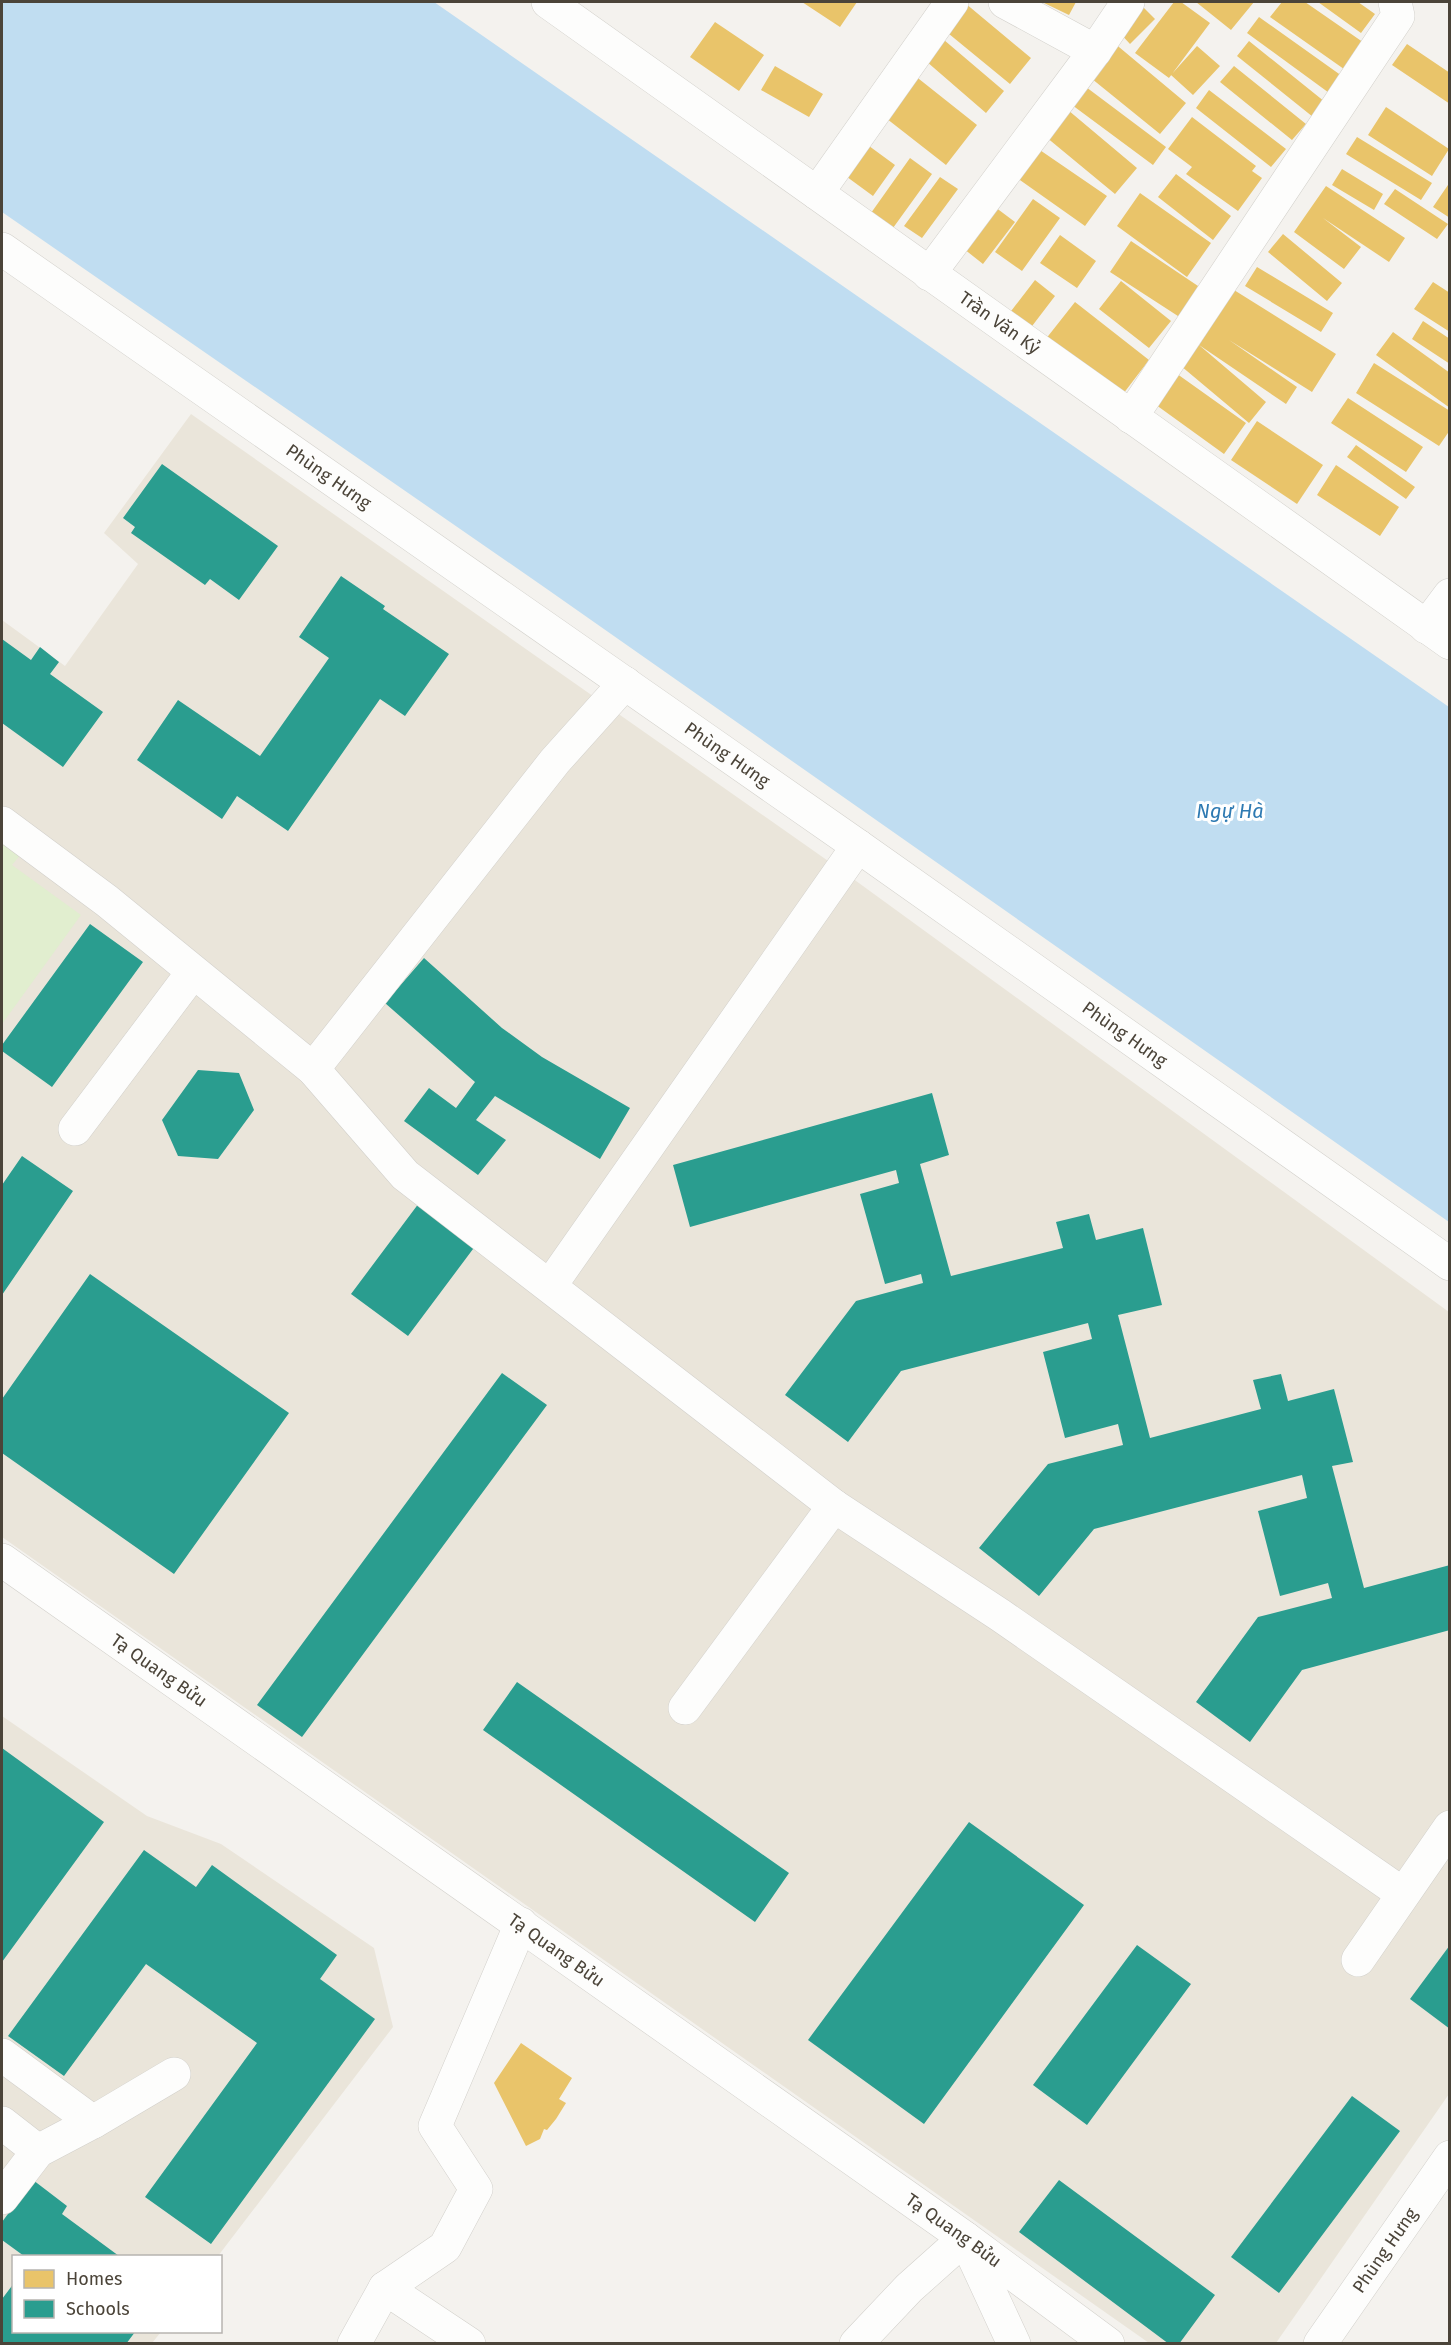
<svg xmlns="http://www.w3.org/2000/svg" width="1451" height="2345" viewBox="0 0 1451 2345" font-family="'Fira Sans',sans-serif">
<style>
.education{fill:#eae5da}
.green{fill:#e1eecf}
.water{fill:#c0ddf1}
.homes{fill:#e9c46a}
.schools{fill:#2a9d8f}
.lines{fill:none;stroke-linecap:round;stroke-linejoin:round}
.minor-casing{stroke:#d2d0cb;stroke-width:34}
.minor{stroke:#fdfdfc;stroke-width:33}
.labels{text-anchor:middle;stroke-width:6;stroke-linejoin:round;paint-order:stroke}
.street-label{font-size:18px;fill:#4b4439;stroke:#fff}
.water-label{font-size:20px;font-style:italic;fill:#2e7ab2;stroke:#fff}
</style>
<rect width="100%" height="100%" fill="#f4f2ee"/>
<path class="education" d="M 191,414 L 841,870 L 1449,1312 L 1449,2094 L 1276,2343 L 1149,2343 L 2,1537 L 2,620 L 65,666 L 138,564 L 104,533 Z
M 2,1716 L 147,1816 L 221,1844 L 374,1948 L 393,2027 L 218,2256 L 14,2256 L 14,2332 L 161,2332 L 152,2343 L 2,2343 Z"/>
<path class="green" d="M 2,840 L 21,854 L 12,865 L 81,915 L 2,1024 Z"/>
<path class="water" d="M 2,2 L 434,2 L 1449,707 L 1449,1222 L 544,587 L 2,212 Z"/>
<path class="homes" d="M 802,2 L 857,2 L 840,27 Z
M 1042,2 L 1076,2 L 1069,15 Z
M 1138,2 L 1155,19 L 1130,44 L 1118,31 Z
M 1174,2 L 1181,2 L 1210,23 L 1169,78 L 1135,53 Z
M 1196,2 L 1254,2 L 1231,30 Z
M 1282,2 L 1305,2 L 1370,47 L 1351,74 L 1270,17 Z
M 1318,2 L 1358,2 L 1375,14 L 1361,33 Z
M 965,3 L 1031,58 L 1010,84 L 943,29 Z
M 1259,17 L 1349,81 L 1336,98 L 1247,33 Z
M 715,22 L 764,55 L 739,91 L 690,57 Z
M 937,34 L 1004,91 L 986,113 L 919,55 Z
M 1107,37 L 1186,103 L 1160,134 L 1081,70 Z
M 1249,41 L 1330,106 L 1318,121 L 1237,56 Z
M 1407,44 L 1450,73 L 1450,104 L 1392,65 Z
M 1197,46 L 1220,66 L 1193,95 L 1171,75 Z
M 775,66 L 823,94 L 809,117 L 761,90 Z
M 1234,66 L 1306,124 L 1292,140 L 1220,82 Z
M 914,75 L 977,125 L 946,165 L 882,115 Z
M 1082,84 L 1166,147 L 1153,165 L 1068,102 Z
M 1209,90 L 1286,149 L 1271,167 L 1196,108 Z
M 1062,105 L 1137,168 L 1115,194 L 1040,132 Z
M 1386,107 L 1449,149 L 1432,176 L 1368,135 Z
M 1192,117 L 1256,166 L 1252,171 L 1262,178 L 1238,211 L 1186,174 L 1192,167 L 1168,149 Z
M 1357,137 L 1432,183 L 1421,200 L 1346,154 Z
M 865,143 L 895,165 L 873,196 L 843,174 Z
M 1034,146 L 1107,196 L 1085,226 L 1013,175 Z
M 910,158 L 932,174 L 893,228 L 871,213 Z
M 1342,169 L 1383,194 L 1374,210 L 1332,185 Z
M 1176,174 L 1231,216 L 1213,240 L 1158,197 Z
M 940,177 L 958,189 L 922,238 L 904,226 Z
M 1450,182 L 1450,218 L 1433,207 Z
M 1326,186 L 1405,238 L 1389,262 L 1323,218 L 1361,247 L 1344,269 L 1294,232 Z
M 1395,189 L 1448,224 L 1437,239 L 1384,204 Z
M 1140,193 L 1211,243 L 1187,277 L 1117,226 Z
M 1033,199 L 1060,218 L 1022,271 L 995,252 Z
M 991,204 L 1015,222 L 983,264 L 959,245 Z
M 1283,234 L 1342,283 L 1327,301 L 1268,252 Z
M 1060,235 L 1096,261 L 1077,288 L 1040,263 Z
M 1131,241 L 1201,288 L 1181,318 L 1110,272 Z
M 1257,267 L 1333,313 L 1321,332 L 1245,286 Z
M 1035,280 L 1055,296 L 1026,334 L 1005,319 Z
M 1121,281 L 1171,321 L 1149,348 L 1099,309 Z
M 1433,282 L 1450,293 L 1450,332 L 1414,309 Z
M 1234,290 L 1336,354 L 1312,392 L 1229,340 L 1297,387 L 1286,404 L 1199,345 L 1266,402 L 1249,423 L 1181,366 L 1199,345 Z
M 1075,302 L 1149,360 L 1120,398 L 1045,340 Z
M 1423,321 L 1450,339 L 1450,364 L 1412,339 Z
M 1393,332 L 1450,373 L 1450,408 L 1376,355 Z
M 1374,363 L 1450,411 L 1450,430 L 1439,446 L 1356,393 Z
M 1173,371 L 1246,423 L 1224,454 L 1152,402 Z
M 1348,398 L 1423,447 L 1406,472 L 1331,423 Z
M 1257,421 L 1323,465 L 1297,504 L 1231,460 Z
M 1356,445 L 1415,487 L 1406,499 L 1347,457 Z
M 1336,465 L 1399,507 L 1380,536 L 1317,495 Z
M 521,2043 L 572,2078 L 559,2099 L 566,2103 L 556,2119 L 547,2130 L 544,2129 L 540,2139 L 526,2146 L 494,2083 Z"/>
<path class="schools" d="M 162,464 L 278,546 L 239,600 L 210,579 L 205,585 L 131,533 L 135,527 L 123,518 Z
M 341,576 L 385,606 L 383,609 L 449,654 L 405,716 L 380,699 L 288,831 L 237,796 L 222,819 L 137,760 L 178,700 L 260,756 L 329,658 L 299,637 Z
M 2,639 L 31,660 L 40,647 L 59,662 L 50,674 L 103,712 L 63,767 L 2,723 Z
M 90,924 L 143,962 L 52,1087 L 2,1051 L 2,1045 Z
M 424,958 L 502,1028 L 542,1057 L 630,1108 L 600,1159 L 495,1096 L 476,1120 L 506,1140 L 478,1175 L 404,1121 L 429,1088 L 456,1108 L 475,1082 L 385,1003 Z
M 198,1070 L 239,1073 L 254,1110 L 218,1159 L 178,1156 L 162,1120 Z
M 932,1093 L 949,1155 L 920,1164 L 951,1276 L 1063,1248 L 1056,1222 L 1089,1214 L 1096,1240 L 1143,1228 L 1162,1305 L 1118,1315 L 1150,1438 L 1261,1409 L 1253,1380 L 1281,1374 L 1288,1401 L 1334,1389 L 1353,1462 L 1332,1466 L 1364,1588 L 1450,1565 L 1450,1630 L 1302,1670 L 1250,1742 L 1196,1702 L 1258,1617 L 1332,1598 L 1328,1583 L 1280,1596 L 1258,1511 L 1307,1498 L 1302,1475 L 1094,1529 L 1039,1596 L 979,1548 L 1048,1464 L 1123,1445 L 1118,1424 L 1065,1438 L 1043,1352 L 1092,1339 L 1088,1323 L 901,1371 L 848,1442 L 785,1395 L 856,1301 L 923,1283 L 921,1274 L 885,1284 L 860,1194 L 899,1183 L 896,1170 L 690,1227 L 673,1165 Z
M 22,1156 L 73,1191 L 2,1295 L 2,1185 Z
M 419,1203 L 476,1245 L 408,1336 L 351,1294 Z
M 90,1274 L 289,1413 L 174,1574 L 2,1453 L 2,1399 Z
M 502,1373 L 547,1405 L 302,1737 L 257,1705 Z
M 517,1682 L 789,1873 L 755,1922 L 483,1730 Z
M 2,1748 L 104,1822 L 2,1962 L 3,1839 Z
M 969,1822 L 1084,1905 L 924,2124 L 808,2040 Z
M 144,1850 L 196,1887 L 212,1865 L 337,1955 L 320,1979 L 375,2019 L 211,2244 L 145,2197 L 257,2043 L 146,1964 L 64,2076 L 8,2036 Z
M 1137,1945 L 1191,1984 L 1087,2125 L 1033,2085 Z
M 1450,1945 L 1450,2029 L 1410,1999 Z
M 1352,2096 L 1400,2131 L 1279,2293 L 1231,2257 Z
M 33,2180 L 67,2206 L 62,2214 L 119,2256 L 24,2256 L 2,2240 L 2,2222 Z
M 1059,2180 L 1215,2295 L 1179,2344 L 1169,2344 L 1019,2232 Z
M 14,2283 L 14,2332 L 135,2332 L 126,2344 L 2,2344 L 2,2299 Z"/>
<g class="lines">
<g class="minor-casing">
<g id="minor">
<path id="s1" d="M 548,2 L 1450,643"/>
<path d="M 1005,2 L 1095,51"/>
<path d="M 817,193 L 952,2"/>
<path id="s2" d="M 2,249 L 858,846 L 1450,1264"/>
<path d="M 929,274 L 1095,51 L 1128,2"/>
<path d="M 1131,417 L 1398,16 L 1395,2"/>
<path d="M 1426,627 L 1450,595"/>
<path d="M 2,823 L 107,901 L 313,1069 L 405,1175 L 834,1506 L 1000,1615 L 1403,1894"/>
<path d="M 313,1069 L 555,761 L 625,683"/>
<path d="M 75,1129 L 193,972"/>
<path d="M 550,1286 L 858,846"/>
<path id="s3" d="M 2,1560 L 965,2238 L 1108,2344"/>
<path d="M 685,1708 L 834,1506"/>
<path d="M 1358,1960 L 1450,1827"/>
<path d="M 2,2055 L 93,2122"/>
<path d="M 2,2123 L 38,2151"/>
<path d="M 2,2198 L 38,2151 L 93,2122 L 174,2074"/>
<path d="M 385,2288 L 469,2344"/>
<path d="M 354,2344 L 385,2288 L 445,2247 L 476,2189 L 435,2126 L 521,1924"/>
<path d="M 856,2344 L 909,2288 L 965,2238 L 1014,2344"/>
<path id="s4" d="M 1320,2344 L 1450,2157"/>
</g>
</g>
<use href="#minor" class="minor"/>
</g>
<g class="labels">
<g class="street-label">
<text dy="6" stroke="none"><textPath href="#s1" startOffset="554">Trần Văn Kỷ</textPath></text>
<text dy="6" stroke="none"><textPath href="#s2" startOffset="398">Phùng Hưng</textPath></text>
<text dy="6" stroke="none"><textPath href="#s2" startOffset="884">Phùng Hưng</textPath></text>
<text dy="6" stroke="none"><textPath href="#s2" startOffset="1370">Phùng Hưng</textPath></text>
<text dy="6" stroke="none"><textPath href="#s3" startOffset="192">Tạ Quang Bửu</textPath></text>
<text dy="6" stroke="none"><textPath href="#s3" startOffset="678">Tạ Quang Bửu</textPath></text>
<text dy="6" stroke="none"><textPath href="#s3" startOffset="1164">Tạ Quang Bửu</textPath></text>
<text dy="6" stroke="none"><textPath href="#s4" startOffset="114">Phùng Hưng</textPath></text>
</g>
<g class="water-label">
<text x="1230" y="818">Ngự Hà</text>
</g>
</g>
<rect width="1451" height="2345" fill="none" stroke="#4b4439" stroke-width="6"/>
<rect x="12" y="2255" width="210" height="78" fill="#ffffff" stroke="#b7b4b0" stroke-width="1.5"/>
<rect x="24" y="2270" width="30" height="18" fill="#e9c46a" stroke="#b7b4b0" stroke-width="1.5"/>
<text x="66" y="2285" font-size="18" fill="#4b4439">Homes</text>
<rect x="24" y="2300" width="30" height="18" fill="#2a9d8f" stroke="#b7b4b0" stroke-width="1.5"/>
<text x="66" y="2315" font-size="18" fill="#4b4439">Schools</text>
</svg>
